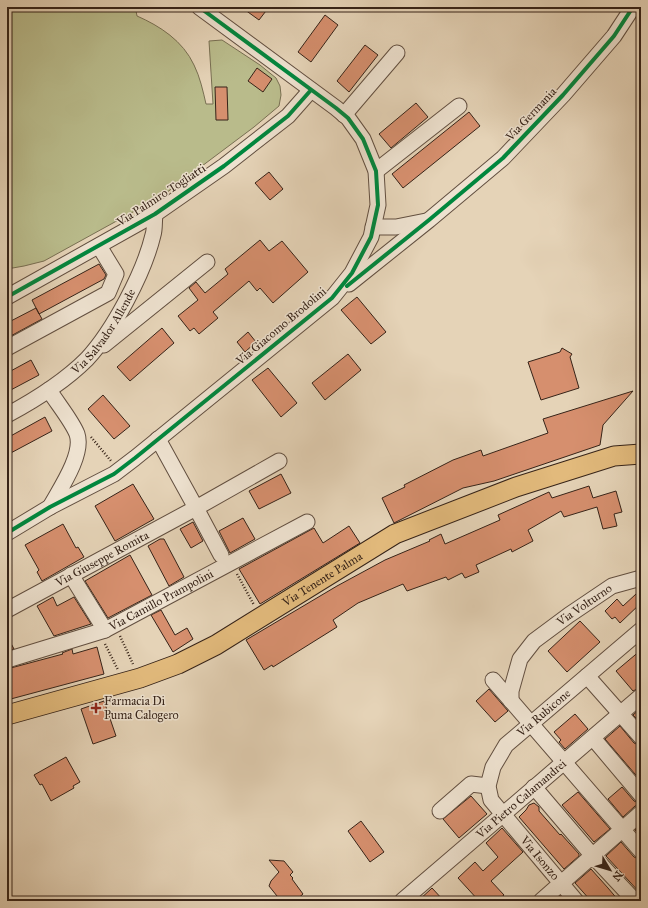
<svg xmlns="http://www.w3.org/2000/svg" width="648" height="908" viewBox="0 0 648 908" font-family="'IM FELL Great Primer',serif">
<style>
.green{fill:#b9bb8b;stroke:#786f52}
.building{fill:#d68f6e;stroke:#362318}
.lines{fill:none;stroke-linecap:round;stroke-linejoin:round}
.minor-casing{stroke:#624f40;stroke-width:17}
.major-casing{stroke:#362318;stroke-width:21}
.path{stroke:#362318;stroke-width:2.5;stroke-dasharray:1 2;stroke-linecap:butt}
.minor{stroke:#eee2d0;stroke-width:15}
.major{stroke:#e2ba7c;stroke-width:19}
.cycleway-casing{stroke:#eee2d0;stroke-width:6}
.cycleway{stroke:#00873e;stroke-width:4}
.poi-dot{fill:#8f2418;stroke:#eee2d0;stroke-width:1.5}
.labels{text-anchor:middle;stroke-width:3;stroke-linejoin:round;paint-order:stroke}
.street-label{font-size:12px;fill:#362318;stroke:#eee2d0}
.poi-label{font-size:12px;fill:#362318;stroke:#eee2d0;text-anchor:start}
</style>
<rect width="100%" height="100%" fill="#e5d3b7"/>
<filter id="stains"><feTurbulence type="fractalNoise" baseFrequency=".005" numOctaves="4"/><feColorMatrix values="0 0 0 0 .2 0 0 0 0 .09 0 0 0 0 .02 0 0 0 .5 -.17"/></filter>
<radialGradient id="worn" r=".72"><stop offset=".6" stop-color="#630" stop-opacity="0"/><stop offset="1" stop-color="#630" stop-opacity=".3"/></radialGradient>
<path class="green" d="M 7,7 L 128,7 L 136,11 L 137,16 C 160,26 183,41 194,65 C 200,77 203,91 206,104 L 213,104 L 209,41 L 222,40 L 260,65 L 276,78 L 280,86 L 281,95 L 279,106 L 254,127 L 162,196 L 44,261 L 24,266 L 7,269 Z"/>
<path class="building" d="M 241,7 L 269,7 L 259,20 Z
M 325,15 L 338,25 L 311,62 L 298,52 Z
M 365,45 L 378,55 L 349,92 L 337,81 Z
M 257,68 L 272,79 L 263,92 L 248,81 Z
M 215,87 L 227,87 L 228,120 L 216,120 Z
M 416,103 L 428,117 L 391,148 L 379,134 Z
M 469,112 L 480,126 L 403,188 L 392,174 Z
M 269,172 L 283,189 L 270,200 L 255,183 Z
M 260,240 L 269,251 L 282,241 L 308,272 L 273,303 L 260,288 L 257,291 L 249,281 L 213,312 L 218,318 L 199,334 L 194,328 L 190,331 L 178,316 L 198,300 L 189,288 L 196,282 L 205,293 L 228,274 L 225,269 Z
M 99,264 L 106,275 L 104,279 L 39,314 L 32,300 Z
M 357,297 L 386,332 L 371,344 L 341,310 Z
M 36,308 L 42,319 L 7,338 L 7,323 Z
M 162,328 L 174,343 L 130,381 L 117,367 Z
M 248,332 L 256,342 L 245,352 L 237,342 Z
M 562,348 L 572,354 L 570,357 L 579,388 L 541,400 L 528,362 L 560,352 Z
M 348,354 L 361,370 L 325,400 L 312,383 Z
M 31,360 L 39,375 L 7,392 L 7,373 Z
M 268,368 L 297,403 L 281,417 L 252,380 Z
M 633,391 L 603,425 L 600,445 L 494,481 L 463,488 L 394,523 L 382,498 L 405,487 L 404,485 L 453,460 L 481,450 L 483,456 L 548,433 L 543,419 Z
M 103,395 L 130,426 L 114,439 L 88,409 Z
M 45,417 L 52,431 L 7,455 L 7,438 Z
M 281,474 L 291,493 L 259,509 L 249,491 Z
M 133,484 L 154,519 L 115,541 L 95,506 Z
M 589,486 L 593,498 L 616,491 L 622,512 L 614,514 L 617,526 L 603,529 L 597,507 L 564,517 L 561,511 L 528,530 L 533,541 L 512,552 L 511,549 L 476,565 L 479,572 L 465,578 L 462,573 L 448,580 L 446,577 L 407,591 L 403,584 L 358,603 L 333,620 L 337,627 L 273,667 L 272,665 L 264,670 L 246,640 L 337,586 L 385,560 L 430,541 L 429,540 L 441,534 L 445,544 L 500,520 L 498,515 L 549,492 L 552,498 Z
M 243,518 L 255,539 L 230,553 L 219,531 Z
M 193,522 L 203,541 L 191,548 L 180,529 Z
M 63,524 L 76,548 L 78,547 L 84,557 L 42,581 L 37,572 L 39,570 L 25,545 Z
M 349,526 L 360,543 L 260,604 L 239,569 L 314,528 L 323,543 Z
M 160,539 L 164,539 L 184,577 L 169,586 L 148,546 Z
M 130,555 L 152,595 L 108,618 L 85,581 Z
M 636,594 L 641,600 L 641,603 L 620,623 L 615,617 L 612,619 L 605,611 L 617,599 L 623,606 Z
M 53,597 L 57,606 L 74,597 L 91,624 L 54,636 L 37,606 Z
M 161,610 L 175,635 L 187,628 L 193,639 L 173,652 L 151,615 Z
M 580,621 L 600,642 L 567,672 L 548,651 Z
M 7,636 L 14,649 L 7,651 Z
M 97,647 L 104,674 L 7,700 L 7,669 L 63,654 L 62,653 L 72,649 L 73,654 Z
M 641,650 L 641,687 L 633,691 L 616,671 Z
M 489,689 L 508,711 L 495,722 L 476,701 Z
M 104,701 L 116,736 L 93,744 L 81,709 Z
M 641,708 L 641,723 L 633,715 Z
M 575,714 L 588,729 L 565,749 L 559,742 L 561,740 L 554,732 Z
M 620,726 L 634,743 L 641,746 L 641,781 L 605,739 Z
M 66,757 L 80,782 L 73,786 L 74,788 L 51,801 L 42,784 L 40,785 L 34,775 Z
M 622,787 L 634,801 L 641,804 L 635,806 L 623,817 L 608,799 Z
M 578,792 L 610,829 L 594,842 L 562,805 Z
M 471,796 L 487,814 L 459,838 L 443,819 Z
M 534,803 L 539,807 L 539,811 L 560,835 L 561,834 L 579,854 L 579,856 L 564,869 L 519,817 L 526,810 L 529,805 Z
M 361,821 L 384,852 L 370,862 L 348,831 Z
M 641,825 L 641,837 L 635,830 Z
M 502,828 L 523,852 L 491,881 L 504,895 L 497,901 L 479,901 L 458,878 L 475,862 L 483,871 L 498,857 L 486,843 Z
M 621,842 L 634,857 L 641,860 L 641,894 L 606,856 Z
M 269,860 L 284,861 L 293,872 L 290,875 L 293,878 L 292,879 L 303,894 L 295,901 L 281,901 L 269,886 L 271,881 L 279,872 Z
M 591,869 L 608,888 L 619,901 L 591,901 L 575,883 Z
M 432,888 L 444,901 L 418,901 Z"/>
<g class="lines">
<g class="minor-casing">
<g id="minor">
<path d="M 344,115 L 397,53"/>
<path d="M 376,171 L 459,106"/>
<path d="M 373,227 L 396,227 L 426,221"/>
<path d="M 349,284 L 429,220 L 503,158 L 563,95 L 614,36 L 633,7"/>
<path d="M 7,297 L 155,214 L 224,166 L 288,116 L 311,90"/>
<path d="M 104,345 L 207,262"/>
<path d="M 7,348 L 108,293 L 116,274 L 99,246"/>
<path d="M 49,390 C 57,403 72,421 77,434 C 84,454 60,489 50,507"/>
<path id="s1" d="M 7,415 C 35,400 64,382 87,359 C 113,331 144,273 153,235 C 155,229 154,221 155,214"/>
<path d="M 158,439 L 196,508 L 221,555"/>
<path d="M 7,533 L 50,507 L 114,474 L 135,458 L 332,298 L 352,273 L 371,237 L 378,205 L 376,171 L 363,139 L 348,118 L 336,108 L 199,7"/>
<path d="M 71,575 L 105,630"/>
<path id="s2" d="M 7,610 L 196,508 L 279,461"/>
<path id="s3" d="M 7,660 L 105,630 L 307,522"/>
<path d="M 587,676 L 641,737"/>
<path d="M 493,680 L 641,851"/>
<path id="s4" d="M 511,701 L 511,691 L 520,659 L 534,641 L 569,615 L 612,586 L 641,578"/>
<path d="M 593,738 L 641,795"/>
<path d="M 534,787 L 592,855 L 635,901"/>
<path d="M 440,811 L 471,784 L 488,786"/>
<path id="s5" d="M 402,901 L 641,696"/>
<path d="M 541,901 L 641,813"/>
<path id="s6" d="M 576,901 L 491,800 L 488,786 L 493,767 L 506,745 L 641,630"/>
</g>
</g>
<g class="major-casing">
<g id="major">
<path id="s7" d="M 7,715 L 140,678 L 178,664 L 216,645 L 395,534 L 516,487 L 614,456 L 641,454"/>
</g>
</g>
<path class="path" d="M 91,437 L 111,461
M 237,574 L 254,605
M 120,636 L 133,664
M 105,644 L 118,670"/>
<use href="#minor" class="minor"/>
<use href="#major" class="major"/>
<g class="cycleway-casing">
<path id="cycleway" d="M 347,286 L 429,220 L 503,158 L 563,95 L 614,36 L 633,7
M 7,297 L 155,214 L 224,166 L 288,116 L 311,90
M 7,533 L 50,507 L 114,474 L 135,458 L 332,298 L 352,273 L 371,237 L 378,205 L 376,171 L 363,139 L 348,118 L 336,108 L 199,7"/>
</g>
<use href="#cycleway" class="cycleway"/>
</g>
<path class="poi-dot" d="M94 702h4v4h4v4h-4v4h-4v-4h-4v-4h4z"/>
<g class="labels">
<g class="street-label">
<text transform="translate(531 114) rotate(-47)" y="4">Via Germania</text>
<text transform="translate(161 195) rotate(-33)" y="4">Via Palmiro Togliatti</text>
<text transform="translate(281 326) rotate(-40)" y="4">Via Giacomo Brodolini</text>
<text dy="4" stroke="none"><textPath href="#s1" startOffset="130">Via Salvador Allende</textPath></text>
<text dy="4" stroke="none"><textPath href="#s2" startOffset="108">Via Giuseppe Romita</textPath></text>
<text dy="4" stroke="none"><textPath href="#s7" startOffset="346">Via Tenente Palma</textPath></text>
<text dy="4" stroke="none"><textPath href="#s3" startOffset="166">Via Camillo Prampolini</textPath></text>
<text dy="4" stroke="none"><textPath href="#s4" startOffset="128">Via Volturno</textPath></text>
<text dy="4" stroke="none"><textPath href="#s6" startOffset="241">Via Rubicone</textPath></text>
<text dy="4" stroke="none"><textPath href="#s5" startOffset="157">Via Pietro Calamandrei</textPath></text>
<text transform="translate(540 858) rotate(50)" y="4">Via Isonzo</text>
</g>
<g class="poi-label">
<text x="104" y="705">Farmacia Di<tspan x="104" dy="14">Puma Calogero</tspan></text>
</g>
</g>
<rect width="648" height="908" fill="none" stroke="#e5d3b7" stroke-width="24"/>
<rect x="8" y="8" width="632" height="892" fill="none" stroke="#362318" stroke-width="2"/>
<rect x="12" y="12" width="624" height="884" fill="none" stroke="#362318"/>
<g transform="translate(610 870) rotate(128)" stroke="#eee2d0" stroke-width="3" paint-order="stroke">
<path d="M0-3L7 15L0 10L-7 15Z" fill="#362318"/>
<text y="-6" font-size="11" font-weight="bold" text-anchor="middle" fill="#362318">N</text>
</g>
<rect width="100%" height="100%" filter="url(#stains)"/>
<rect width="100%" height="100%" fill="url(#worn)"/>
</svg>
